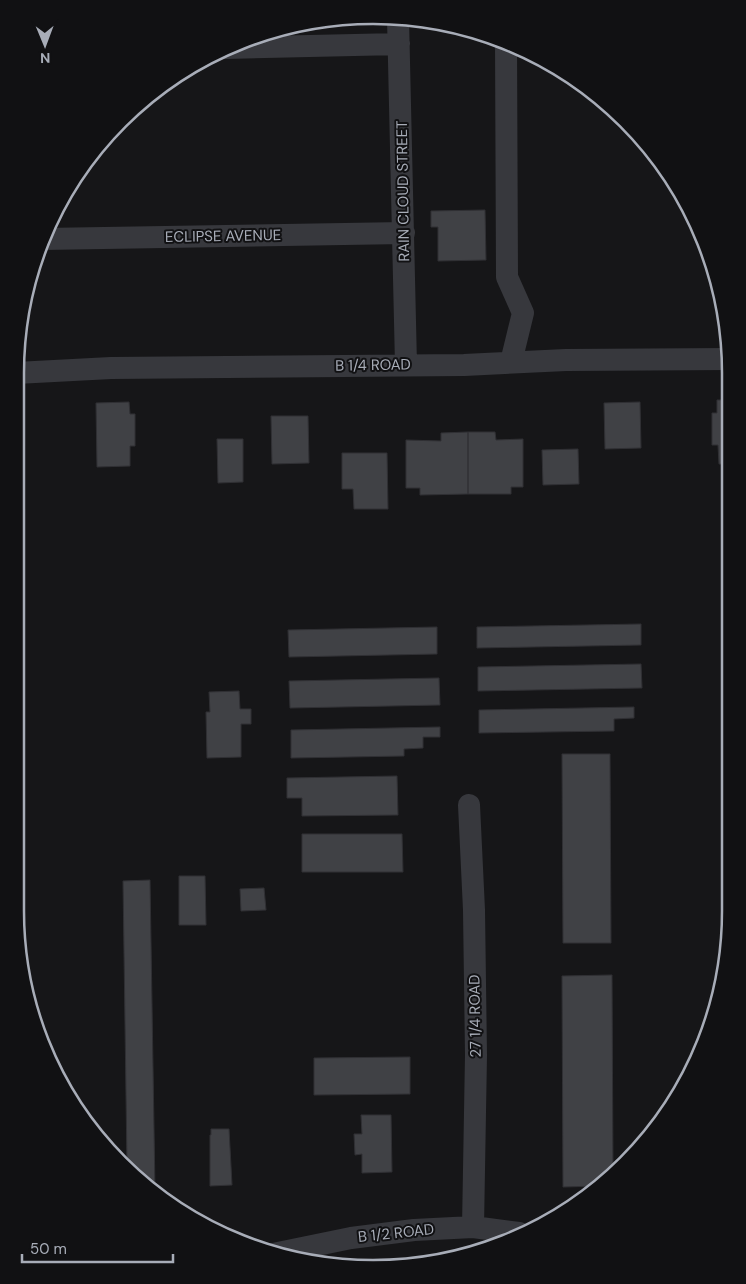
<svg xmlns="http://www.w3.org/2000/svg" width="746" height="1284" viewBox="0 0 746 1284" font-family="'DM Sans',sans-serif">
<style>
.building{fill:#404145;stroke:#303034}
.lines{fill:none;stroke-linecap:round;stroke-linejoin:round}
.minor{stroke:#37383d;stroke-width:22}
.labels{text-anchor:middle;stroke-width:4;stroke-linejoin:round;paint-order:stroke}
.street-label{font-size:15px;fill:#a8adb8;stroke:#111113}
.rim{fill:none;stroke:#a8adb8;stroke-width:2.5}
</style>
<rect width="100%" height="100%" fill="#161618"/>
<path class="building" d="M 557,67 L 570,74 L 557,75 Z
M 485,210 L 486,260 L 438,261 L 438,227 L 431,227 L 431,211 Z
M 717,400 L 730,400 L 730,464 L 719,464 L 718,445 L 712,445 L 712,413 L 717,413 Z
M 129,402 L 130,414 L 135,414 L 135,446 L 130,446 L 130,466 L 97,467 L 96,403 Z
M 640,402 L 641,448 L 605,449 L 604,403 Z
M 271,416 L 308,416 L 309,463 L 272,464 Z
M 468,432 L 468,494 L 420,495 L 420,488 L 406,488 L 406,440 L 441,441 L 441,433 Z
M 468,432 L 495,432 L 496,440 L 523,439 L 523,487 L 511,487 L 511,494 L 468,494 Z
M 217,439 L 243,439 L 243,482 L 218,483 Z
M 578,449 L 579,484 L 543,485 L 542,450 Z
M 342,453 L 387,453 L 388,509 L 354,509 L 353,489 L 342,489 Z
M 641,624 L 641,645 L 477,648 L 477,627 Z
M 437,627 L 437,654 L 289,657 L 288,630 Z
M 641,664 L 642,688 L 478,691 L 478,667 Z
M 439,678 L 440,705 L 290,708 L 289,681 Z
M 239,691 L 240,709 L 251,709 L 251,724 L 241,724 L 241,757 L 207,758 L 206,712 L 210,712 L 209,692 Z
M 634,707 L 634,718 L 614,719 L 614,731 L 479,733 L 479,710 Z
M 440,727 L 440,737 L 423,737 L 423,748 L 404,749 L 404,756 L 291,758 L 291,730 Z
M 562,754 L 610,754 L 611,943 L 563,943 Z
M 397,776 L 398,815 L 302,816 L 302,798 L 287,798 L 287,778 Z
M 302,834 L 402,834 L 403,872 L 302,872 Z
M 179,876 L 205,876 L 206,925 L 179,925 Z
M 150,880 L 155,1191 L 127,1165 L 123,881 Z
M 264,888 L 266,910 L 241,911 L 240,889 Z
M 612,975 L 613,1171 L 599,1186 L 563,1187 L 562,976 Z
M 410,1057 L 410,1094 L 314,1095 L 314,1058 Z
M 361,1115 L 391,1115 L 392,1172 L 362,1173 L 362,1154 L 355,1155 L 354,1134 L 362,1134 Z
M 211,1129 L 229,1129 L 232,1185 L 210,1186 L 210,1135 L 211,1135 Z"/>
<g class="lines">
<path class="minor" d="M 398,18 L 406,365
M 506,41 L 507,277 L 523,313 L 511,362
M 225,48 L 399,44
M 43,239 L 404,233
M 16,373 L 111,368 L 464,365 L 566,360 L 730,359
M 469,805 L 474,910 L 476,1055 L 473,1227
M 273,1254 L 351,1238 L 414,1230 L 473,1227 L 519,1233"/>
</g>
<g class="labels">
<g class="street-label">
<text transform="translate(403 191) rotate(-91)" y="5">RAIN CLOUD STREET</text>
<text transform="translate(223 236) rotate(-1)" y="5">ECLIPSE AVENUE</text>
<text transform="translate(373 365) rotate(-1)" y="5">B 1/4 ROAD</text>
<text transform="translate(475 1016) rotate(-91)" y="5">27 1/4 ROAD</text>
<text transform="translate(396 1233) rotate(-6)" y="5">B 1/2 ROAD</text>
</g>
</g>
<path d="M0 0H746V1284H0ZM373 24H373A349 349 0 0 1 722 373V911A349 349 0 0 1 373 1260H373A349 349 0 0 1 24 911V373A349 349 0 0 1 373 24Z" fill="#111113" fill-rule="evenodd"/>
<path class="rim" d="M373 24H373A349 349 0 0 1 722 373V911A349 349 0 0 1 373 1260H373A349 349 0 0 1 24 911V373A349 349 0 0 1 373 24Z"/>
<g transform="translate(45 45) rotate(179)" stroke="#111113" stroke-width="4" paint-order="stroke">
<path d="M0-4L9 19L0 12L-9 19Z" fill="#a8adb8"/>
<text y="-8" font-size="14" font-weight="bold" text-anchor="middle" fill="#a8adb8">N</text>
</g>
<path d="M22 1254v8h151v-8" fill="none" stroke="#a8adb8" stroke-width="2.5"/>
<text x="30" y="1254" font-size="15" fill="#a8adb8" stroke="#111113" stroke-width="4" paint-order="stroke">50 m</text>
</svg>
